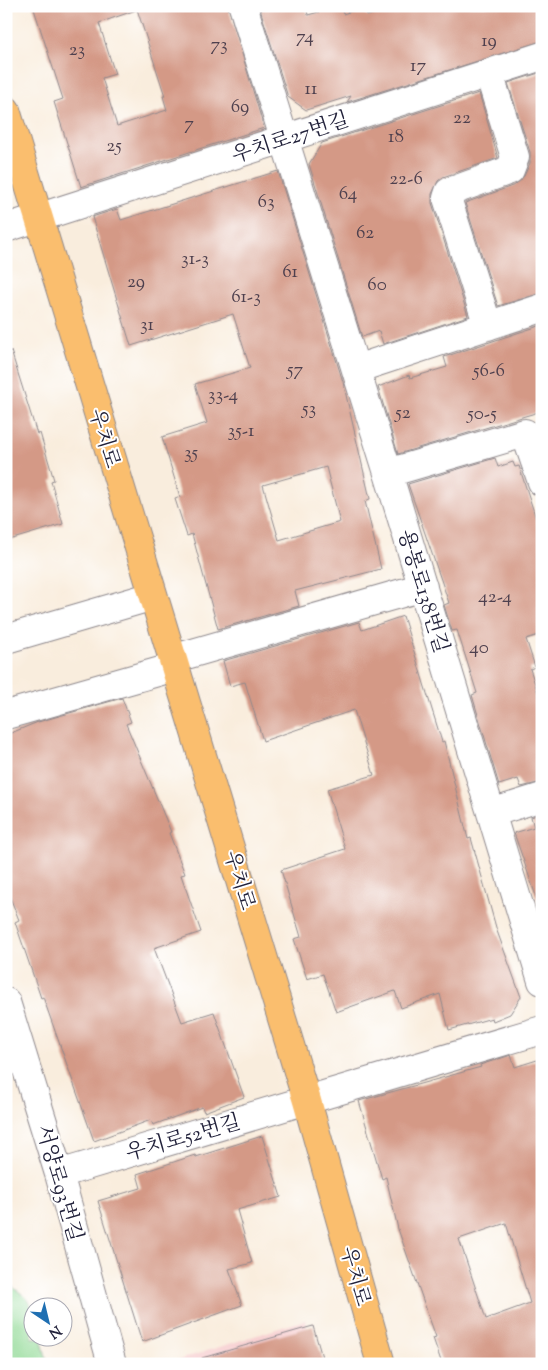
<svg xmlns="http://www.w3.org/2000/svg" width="548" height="1370" viewBox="0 0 548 1370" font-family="'Sorts Mill Goudy','Noto Serif KR',serif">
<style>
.built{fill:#f7cfd0}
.green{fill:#90d994;stroke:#597e68}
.building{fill:#d49986;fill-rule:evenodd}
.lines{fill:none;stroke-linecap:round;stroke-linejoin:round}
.minor-casing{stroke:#8e888c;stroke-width:30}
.major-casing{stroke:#8e888c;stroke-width:30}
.minor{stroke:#fff;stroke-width:28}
.major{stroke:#fabe6e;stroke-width:28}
.labels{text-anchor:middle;stroke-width:4;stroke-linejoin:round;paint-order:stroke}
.number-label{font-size:19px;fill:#4e404e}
.street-label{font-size:21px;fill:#22223b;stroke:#fff}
</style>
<rect width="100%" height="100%" fill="#fff"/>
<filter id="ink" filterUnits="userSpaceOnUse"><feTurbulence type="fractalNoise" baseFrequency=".02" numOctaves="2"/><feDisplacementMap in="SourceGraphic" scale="10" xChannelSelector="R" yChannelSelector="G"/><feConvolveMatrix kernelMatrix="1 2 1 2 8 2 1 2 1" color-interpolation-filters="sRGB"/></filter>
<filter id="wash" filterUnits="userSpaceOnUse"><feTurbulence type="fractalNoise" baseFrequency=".0096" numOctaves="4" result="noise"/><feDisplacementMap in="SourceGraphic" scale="20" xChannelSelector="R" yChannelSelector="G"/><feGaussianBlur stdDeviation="1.12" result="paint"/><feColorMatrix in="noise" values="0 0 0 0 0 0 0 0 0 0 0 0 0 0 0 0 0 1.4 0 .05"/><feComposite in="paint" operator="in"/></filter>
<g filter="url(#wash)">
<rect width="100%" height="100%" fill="#f9eddd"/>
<path class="built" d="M 305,1320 L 318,1364 L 166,1364 Z"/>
<path class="green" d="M 6,1283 C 37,1303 32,1302 32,1338 L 41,1338 L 48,1364 L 6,1364 Z"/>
<g id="blocks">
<path class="building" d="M 33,6 L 136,6 L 136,10 L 99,23 L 115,74 L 102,78 L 117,126 L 167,110 L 163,96 L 165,96 L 136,6 L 228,6 L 264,128 L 81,187 L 54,102 L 63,99 Z
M 259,6 L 306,6 L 308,15 L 340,6 L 343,14 L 364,7 L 367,16 L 398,6 L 542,6 L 542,41 L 347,102 L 351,96 L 306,110 L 288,97 Z
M 542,72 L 542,293 L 498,306 L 465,203 L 515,185 L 524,176 L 530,163 L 530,152 L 508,83 Z
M 479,93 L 498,158 L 443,177 L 438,181 L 432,194 L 432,203 L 468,316 L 383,344 L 379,331 L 362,337 L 309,164 L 322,143 Z
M 278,171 L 343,382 L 370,499 L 365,501 L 381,569 L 295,591 L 299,606 L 218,629 L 192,534 L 187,536 L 175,499 L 180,497 L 162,437 L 207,423 L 195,384 L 250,368 L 233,314 L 131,346 L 92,217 L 117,209 L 121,220 ZM 326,467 L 340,522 L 279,540 L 263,485 Z
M 542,325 L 542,411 L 398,454 L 378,387 L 409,375 L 410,378 L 447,367 L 444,357 Z
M 6,351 L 11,351 L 37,434 L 40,433 L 54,480 L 51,481 L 63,524 L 6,541 Z
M 495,458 L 498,467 L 513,462 L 515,467 L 519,466 L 542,537 L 542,634 L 526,639 L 535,667 L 530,669 L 542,705 L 542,782 L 521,787 L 518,779 L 499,785 L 472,695 L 477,693 L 457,630 L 452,631 L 444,605 L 449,603 L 408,484 Z
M 403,616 L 442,742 L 444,741 L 468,839 L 471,838 L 497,931 L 521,997 L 510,1014 L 493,1021 L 492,1018 L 449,1030 L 440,994 L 401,1008 L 395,991 L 336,1012 L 323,974 L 307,979 L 294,939 L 301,937 L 281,870 L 345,849 L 327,789 L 374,775 L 354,710 L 263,741 L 245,682 L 230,686 L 223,661 L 359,622 L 362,630 Z
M 122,698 L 131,722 L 126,724 L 171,832 L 169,833 L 185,874 L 181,875 L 201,932 L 154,948 L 182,1022 L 214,1012 L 244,1097 L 204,1112 L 202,1107 L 153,1125 L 151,1120 L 94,1141 L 43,997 L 41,998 L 15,922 L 19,920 L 6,887 L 6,735 L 38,722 Z
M 542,813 L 542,898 L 537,899 L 514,833 L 534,827 L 531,817 Z
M 511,1055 L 515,1067 L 537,1060 L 542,1076 L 542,1364 L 442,1364 L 433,1338 L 436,1337 L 398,1229 L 386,1177 L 382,1179 L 359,1101 L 481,1067 L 480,1065 ZM 506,1223 L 530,1303 L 486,1319 L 459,1239 Z
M 262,1136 L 281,1197 L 237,1210 L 252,1263 L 229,1269 L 242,1305 L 142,1342 L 98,1201 L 141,1188 L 137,1174 L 195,1155 L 196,1157 Z
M 313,1326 L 324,1364 L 203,1364 L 202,1358 Z"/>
</g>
</g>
<g filter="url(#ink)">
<use href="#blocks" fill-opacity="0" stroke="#8e888c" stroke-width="1"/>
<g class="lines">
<g class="minor-casing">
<path id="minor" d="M 243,6 L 388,473 L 542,981
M 6,228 L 542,56
M 488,326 L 447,198 L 449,192 L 510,170 L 515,157 L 489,73
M 356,369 L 542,308
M 388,473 L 525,433 L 542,482
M 6,639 L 153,596
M 172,659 L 423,587
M 6,715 L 175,667
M 491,813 L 542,797
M 6,1002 L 59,1174 L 112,1364
M 59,1174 L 542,1030"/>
</g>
<g class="major-casing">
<path id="major" d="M 6,110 L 307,1101 L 381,1364"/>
</g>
<use href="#minor" class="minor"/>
<use href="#major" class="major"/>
</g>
</g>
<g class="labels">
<g class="number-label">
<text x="305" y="42">74</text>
<text x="489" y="46">19</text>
<text x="219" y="50">73</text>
<text x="77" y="55">23</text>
<text x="418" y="71">17</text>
<text x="311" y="94">11</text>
<text x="240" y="112">69</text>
<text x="462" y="123">22</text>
<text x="189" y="129">7</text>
<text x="396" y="142">18</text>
<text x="114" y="151">25</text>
<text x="406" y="184">22-6</text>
<text x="348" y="199">64</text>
<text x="266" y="207">63</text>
<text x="365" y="238">62</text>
<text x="195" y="264">31-3</text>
<text x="290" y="277">61</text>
<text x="136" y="287">29</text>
<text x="377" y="290">60</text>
<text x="246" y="302">61-3</text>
<text x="147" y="330">31</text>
<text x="295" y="375">57</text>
<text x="489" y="376">56-6</text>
<text x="223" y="400">33-4</text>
<text x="309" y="414">53</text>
<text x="403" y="418">52</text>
<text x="482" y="419">50-5</text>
<text x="241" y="436">35-1</text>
<text x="191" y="458">35</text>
<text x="495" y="602">42-4</text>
<text x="479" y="653">40</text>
</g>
<g class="street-label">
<text transform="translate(290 137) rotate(-18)" y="7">우치로27번길</text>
<text transform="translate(105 438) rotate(73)" y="7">우치로</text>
<text transform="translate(424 591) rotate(73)" y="7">용봉로138번길</text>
<text transform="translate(240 880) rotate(73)" y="7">우치로</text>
<text transform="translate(183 1137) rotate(-16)" y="7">우치로52번길</text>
<text transform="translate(60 1183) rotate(74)" y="7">서양로93번길</text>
<text transform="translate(356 1276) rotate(74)" y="7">우치로</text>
</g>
</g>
<rect width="548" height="1370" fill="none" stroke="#fff" stroke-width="25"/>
<g transform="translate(48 1322) rotate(145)"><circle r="24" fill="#ffffff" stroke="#a7a7b1"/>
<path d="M0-4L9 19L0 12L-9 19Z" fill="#1f6fb2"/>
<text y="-8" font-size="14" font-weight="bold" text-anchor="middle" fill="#22223b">N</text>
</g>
</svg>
